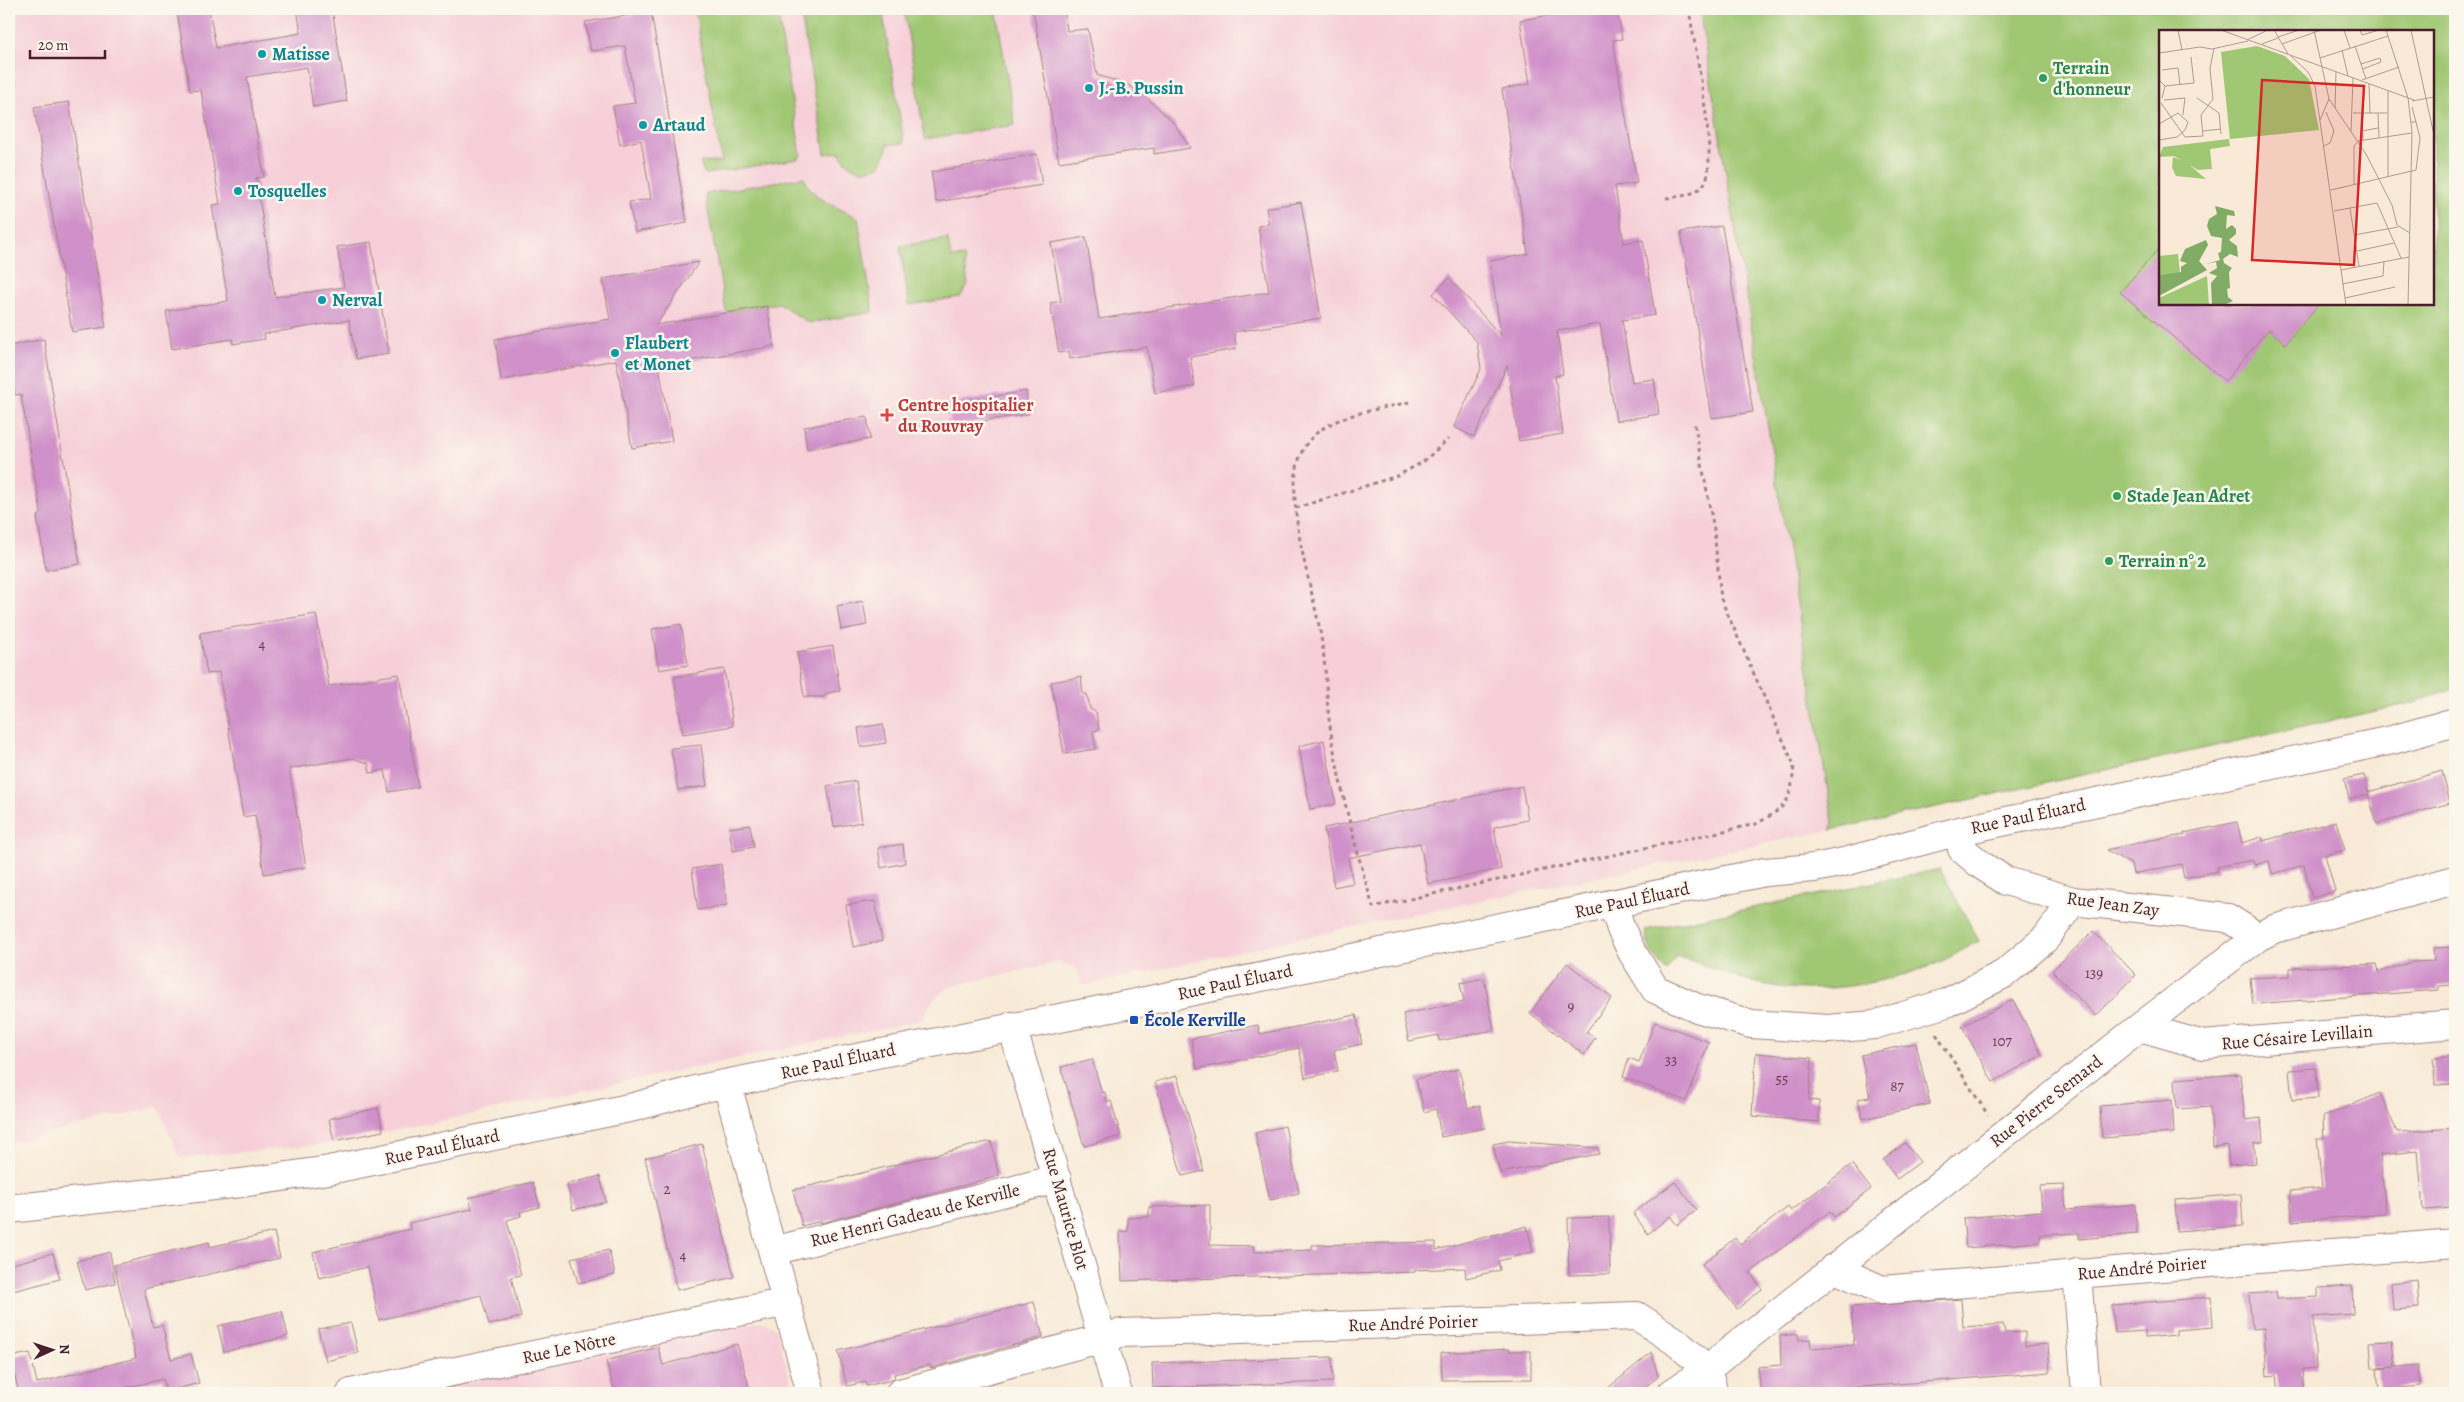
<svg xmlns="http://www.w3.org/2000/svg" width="2464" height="1402" viewBox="0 0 2464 1402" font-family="Alegreya,serif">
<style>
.built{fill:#f6cfd8}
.green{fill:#a0c773;stroke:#75734f;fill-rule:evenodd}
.building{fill:#d090c9}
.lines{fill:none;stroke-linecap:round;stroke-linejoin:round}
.minor-casing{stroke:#a18481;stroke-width:30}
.path{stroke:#a18481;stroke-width:3;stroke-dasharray:4 4;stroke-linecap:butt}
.minor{stroke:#fff;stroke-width:28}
.culture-dot{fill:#0f9aa8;stroke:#fbf7ec;stroke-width:2}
.leisure-dot{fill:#2e9e5b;stroke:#fbf7ec;stroke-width:2}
.health-dot{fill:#e0444e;stroke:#fbf7ec;stroke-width:2}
.transit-dot{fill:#1a4fb4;stroke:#fbf7ec;stroke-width:2}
.labels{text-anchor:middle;stroke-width:5;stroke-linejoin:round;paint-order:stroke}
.number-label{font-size:15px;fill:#6c3b52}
.culture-label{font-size:18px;font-weight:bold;fill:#0d838f;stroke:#fbf7ec;text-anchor:start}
.leisure-label{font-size:18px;font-weight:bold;fill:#27864d;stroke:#fbf7ec;text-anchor:start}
.health-label{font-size:18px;font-weight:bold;fill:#be3a42;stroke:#fbf7ec;text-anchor:start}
.street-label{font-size:18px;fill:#4a1f2b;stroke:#fbf7ec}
.transit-label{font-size:18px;font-weight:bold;fill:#164399;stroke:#fbf7ec;text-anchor:start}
.inset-road{fill:none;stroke:#b29992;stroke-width:1}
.view{fill:#d62828;fill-opacity:0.15;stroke:#d62828;stroke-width:2.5}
.inset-edge{fill:none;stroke:#4a1f2b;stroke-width:2.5}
</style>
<rect width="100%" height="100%" fill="#fbf7ec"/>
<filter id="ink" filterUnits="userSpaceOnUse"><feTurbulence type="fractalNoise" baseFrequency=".02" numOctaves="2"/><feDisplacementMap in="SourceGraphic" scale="10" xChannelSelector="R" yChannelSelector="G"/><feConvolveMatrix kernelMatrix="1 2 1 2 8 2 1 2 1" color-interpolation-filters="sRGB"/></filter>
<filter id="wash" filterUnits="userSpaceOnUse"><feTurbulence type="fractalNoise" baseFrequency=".0096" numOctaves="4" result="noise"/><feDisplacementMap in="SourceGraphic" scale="20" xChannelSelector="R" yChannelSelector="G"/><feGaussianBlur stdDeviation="1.12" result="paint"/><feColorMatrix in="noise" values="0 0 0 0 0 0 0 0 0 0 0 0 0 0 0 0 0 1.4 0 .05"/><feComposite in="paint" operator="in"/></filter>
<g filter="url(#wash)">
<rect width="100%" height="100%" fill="#f8ead7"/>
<path class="built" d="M 9,9 L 1699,9 L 1833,822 L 1831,830 L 1379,921 L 1082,986 L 1077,969 L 1059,962 L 949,987 L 933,1000 L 921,1020 L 334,1143 L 180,1158 L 158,1107 L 9,1143 Z
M 762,1321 L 776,1328 L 794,1393 L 428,1393 L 430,1390 Z"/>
<path class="green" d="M 676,9 L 777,9 L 801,156 L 797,159 L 706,174 L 703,171 L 700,162 L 722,162 L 695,11 L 676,11 Z
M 800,9 L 882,9 L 904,143 L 887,145 L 887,151 L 879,166 C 860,174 850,170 839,152 L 825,154 Z
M 904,9 L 996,9 L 1015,125 L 925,139 Z
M 1699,9 L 2455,9 L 2455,689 L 2408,704 L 1831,830 L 1833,822 ZM 2160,31 L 2433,31 L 2433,304 L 2160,304 Z
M 804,177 C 811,200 839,207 858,218 L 873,312 L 808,323 L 779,303 L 726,312 L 705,194 Z
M 948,239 L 951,258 L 964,257 L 968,285 L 960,297 L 909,305 L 900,246 Z
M 1940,869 L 1979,941 C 1967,947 1955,955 1942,961 C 1896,981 1828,994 1778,987 C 1743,982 1710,966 1676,956 L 1667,971 C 1653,958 1648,948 1645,930 Z"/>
<g id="blocks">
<path class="building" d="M 198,9 L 209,9 L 216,48 L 301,33 L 297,9 L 332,9 L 347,101 L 313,107 L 307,67 L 247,77 L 264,177 L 256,178 L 275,297 L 344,287 L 337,247 L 371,242 L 389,354 L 356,359 L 349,320 L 264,334 L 265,339 L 233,344 L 232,339 L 172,349 L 166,311 L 228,301 L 212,205 L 220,204 L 201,90 L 190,91 L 177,12 Z
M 1033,9 L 1064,9 L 1067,31 L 1088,29 L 1097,75 L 1128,85 L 1144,95 L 1174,123 L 1190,148 L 1154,154 L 1154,148 L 1059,162 Z
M 1588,9 L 1617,9 L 1622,39 L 1613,40 L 1637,183 L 1615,186 L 1624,243 L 1643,240 L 1655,315 L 1622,320 L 1632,382 L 1654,379 L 1659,414 L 1616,421 L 1600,324 L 1557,331 L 1563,374 L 1555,376 L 1563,434 L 1519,441 L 1507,366 L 1474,437 L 1454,427 L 1481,369 L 1477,342 L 1433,294 L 1449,278 L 1501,336 L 1490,261 L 1528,254 L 1502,89 L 1530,84 L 1520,20 Z
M 651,12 L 687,223 L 635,232 L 629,202 L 651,199 L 641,140 L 620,145 L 613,106 L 635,103 L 625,46 L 591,51 L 585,22 Z
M 69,102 L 106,327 L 72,332 L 34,107 Z
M 1037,154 L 1042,185 L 936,202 L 931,172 Z
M 1301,202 L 1321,318 L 1234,332 L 1236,349 L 1190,357 L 1195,386 L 1155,393 L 1147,347 L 1070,359 L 1069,351 L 1059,353 L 1050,303 L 1061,301 L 1051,243 L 1086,237 L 1099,319 L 1269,292 L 1258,226 L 1269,224 L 1266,208 Z
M 1722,226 L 1753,412 L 1712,418 L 1681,232 Z
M 2160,247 L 2160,304 L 2319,304 L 2285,344 L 2269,329 L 2225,381 L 2120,292 Z
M 699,262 L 656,325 L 767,306 L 774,346 L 659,366 L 672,441 L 632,448 L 616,360 L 501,380 L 495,339 L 610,319 L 603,279 Z
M 44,339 L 80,564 L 46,570 L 37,517 L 41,513 L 21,394 L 15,395 L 12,376 L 9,376 L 9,346 Z
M 1026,391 L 1029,414 L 951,426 L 948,404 Z
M 867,417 L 870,439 L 807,449 L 804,427 Z
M 863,601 L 867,625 L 841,630 L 837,606 Z
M 316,614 L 329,686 L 399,674 L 418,787 L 389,792 L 385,770 L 370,773 L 368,763 L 352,758 L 289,769 L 306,867 L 264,874 L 255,815 L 243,817 L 219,672 L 207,674 L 200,633 Z
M 681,624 L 688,665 L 659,670 L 652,629 Z
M 833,646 L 840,691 L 828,693 L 824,697 L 804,697 L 797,652 Z
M 724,669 L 733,726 L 683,734 L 674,677 Z
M 1081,677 L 1083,694 L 1087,694 L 1090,709 L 1096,712 L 1099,730 L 1093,731 L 1096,749 L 1064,754 L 1051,682 Z
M 883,724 L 886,743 L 861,747 L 858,728 Z
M 1324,740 L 1336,804 L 1310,809 L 1299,746 Z
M 701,745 L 707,786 L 678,790 L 671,748 Z
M 2442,771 L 2450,803 L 2377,824 L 2368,794 L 2349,799 L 2344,779 L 2364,775 L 2368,792 Z
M 856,781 L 862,822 L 834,827 L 827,786 Z
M 1522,786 L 1528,820 L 1494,827 L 1501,869 L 1428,884 L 1420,843 L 1348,858 L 1353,883 L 1334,887 L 1324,828 Z
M 2336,821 L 2345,850 L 2325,855 L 2335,891 L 2312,898 L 2304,865 L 2272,874 L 2269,861 L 2255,865 L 2253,860 L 2217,867 L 2218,871 L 2184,878 L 2181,864 L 2133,874 L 2131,864 L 2106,850 L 2151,840 L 2185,835 L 2184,833 L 2237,822 L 2242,843 L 2262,837 L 2263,841 Z
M 750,825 L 754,847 L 733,851 L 729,828 Z
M 903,844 L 905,863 L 881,868 L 878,848 Z
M 721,864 L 727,905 L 698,910 L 692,869 Z
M 875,901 L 882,941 L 853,947 L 846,905 Z
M 2093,931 L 2136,975 L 2096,1016 L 2052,971 Z
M 2454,947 L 2455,985 L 2439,986 L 2439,990 L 2253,1004 L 2250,978 L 2290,976 L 2290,968 L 2377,964 L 2379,972 L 2412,962 L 2434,961 L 2433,948 Z
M 1567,963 L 1612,998 L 1586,1032 L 1595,1038 L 1584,1055 L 1530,1013 Z
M 1484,978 L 1494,1030 L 1439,1041 L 1438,1035 L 1409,1041 L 1403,1014 L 1464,1002 L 1460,983 Z
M 2013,1000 L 2042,1055 L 1993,1082 L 1962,1026 Z
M 1356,1015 L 1362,1044 L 1334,1050 L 1338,1071 L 1305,1078 L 1299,1048 L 1197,1069 L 1191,1039 L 1258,1025 L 1260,1034 Z
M 1655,1022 L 1709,1042 L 1686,1101 L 1623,1077 L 1629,1058 L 1639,1062 Z
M 1916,1043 L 1930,1104 L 1863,1119 L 1858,1099 L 1870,1097 L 1861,1055 Z
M 1756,1053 L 1812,1058 L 1809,1100 L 1819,1101 L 1819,1122 L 1752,1116 Z
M 2455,1056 L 2455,1084 L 2435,1085 L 2433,1058 Z
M 1092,1059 L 1102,1093 L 1105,1092 L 1107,1102 L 1111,1101 L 1121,1136 L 1084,1146 L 1061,1067 Z
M 2316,1068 L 2318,1098 L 2292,1100 L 2289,1070 Z
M 1459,1069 L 1468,1108 L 1480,1105 L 1485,1128 L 1441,1137 L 1436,1109 L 1424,1112 L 1416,1079 Z
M 2240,1074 L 2245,1120 L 2261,1118 L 2263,1142 L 2254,1143 L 2256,1163 L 2229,1165 L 2227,1145 L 2213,1147 L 2210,1107 L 2177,1109 L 2175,1079 Z
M 1177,1076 L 1204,1171 L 1182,1176 L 1155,1082 Z
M 2380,1093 L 2397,1132 L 2455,1128 L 2455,1208 L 2423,1210 L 2418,1151 L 2380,1155 L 2386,1214 L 2292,1221 L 2290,1191 L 2322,1188 L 2317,1138 L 2324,1138 L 2323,1117 Z
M 2172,1100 L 2174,1133 L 2102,1138 L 2100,1106 Z
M 378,1108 L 383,1131 L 334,1141 L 329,1119 Z
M 1285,1126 L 1299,1193 L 1270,1200 L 1255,1133 Z
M 991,1141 L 999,1176 L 821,1223 L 821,1221 L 802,1226 L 793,1190 Z
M 1509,1141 L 1598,1148 L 1599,1154 L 1500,1173 L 1493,1144 Z
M 1905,1143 L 1920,1162 L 1897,1179 L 1883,1160 Z
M 702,1144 L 734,1277 L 677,1290 L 645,1158 Z
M 1852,1164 L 1871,1189 L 1834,1217 L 1830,1211 L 1750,1273 L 1762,1289 L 1737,1309 L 1702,1264 L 1735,1238 L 1740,1244 L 1788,1207 L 1791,1211 Z
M 600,1176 L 606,1202 L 573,1210 L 567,1184 Z
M 533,1182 L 540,1207 L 520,1212 L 521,1216 L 507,1220 L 521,1275 L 511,1277 L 521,1317 L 489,1325 L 481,1295 L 379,1320 L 368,1267 L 319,1278 L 313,1252 L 410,1229 L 409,1223 L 472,1209 L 469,1198 Z
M 1675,1182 L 1697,1210 L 1677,1225 L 1670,1216 L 1648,1234 L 1633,1213 Z
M 2064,1185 L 2066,1210 L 2135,1204 L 2137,1234 L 2079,1239 L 2079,1233 L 2040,1235 L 2040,1242 L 1966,1248 L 1963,1218 L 2042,1211 L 2040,1186 Z
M 2241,1194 L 2243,1226 L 2177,1231 L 2175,1200 Z
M 1210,1205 L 1210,1245 L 1254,1246 L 1255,1252 L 1312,1250 L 1312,1245 L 1436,1242 L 1436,1250 L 1527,1226 L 1533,1252 L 1498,1261 L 1500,1270 L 1466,1278 L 1465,1268 L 1415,1270 L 1415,1272 L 1122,1281 L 1120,1232 L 1128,1231 L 1128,1218 L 1149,1217 L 1149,1207 Z
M 1609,1217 L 1610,1274 L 1569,1275 L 1568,1218 Z
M 274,1232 L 280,1258 L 144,1289 L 153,1327 L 162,1325 L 171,1359 L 191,1354 L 199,1383 L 166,1392 L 163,1379 L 104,1393 L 19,1393 L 10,1357 L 30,1353 L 37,1383 L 136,1358 L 114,1265 L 209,1242 L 210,1247 Z
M 609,1250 L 615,1275 L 578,1283 L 571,1258 Z
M 110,1252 L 115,1283 L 85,1290 L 77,1261 Z
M 53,1253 L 60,1279 L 9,1292 L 9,1265 Z
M 2417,1280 L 2419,1308 L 2393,1310 L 2391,1283 Z
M 2352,1286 L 2353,1314 L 2313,1317 L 2316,1368 L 2303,1369 L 2305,1393 L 2278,1393 L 2276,1375 L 2267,1376 L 2264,1328 L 2252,1329 L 2249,1294 L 2276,1292 L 2277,1299 L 2318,1297 L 2318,1288 Z
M 2211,1297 L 2213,1327 L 2176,1330 L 2176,1335 L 2145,1338 L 2145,1331 L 2115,1333 L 2112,1305 Z
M 1961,1299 L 1963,1327 L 2003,1324 L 2005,1333 L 2025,1332 L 2025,1346 L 2048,1344 L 2050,1372 L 1785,1393 L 1761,1393 L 1758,1367 L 1781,1365 L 1780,1336 L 1798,1334 L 1799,1340 L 1810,1339 L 1811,1348 L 1854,1345 L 1851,1307 Z
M 1034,1302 L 1043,1337 L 931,1368 L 930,1365 L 894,1374 L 895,1378 L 892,1380 L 866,1386 L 865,1382 L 847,1386 L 838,1351 Z
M 282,1311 L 288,1336 L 224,1352 L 218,1326 Z
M 351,1323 L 358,1353 L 326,1361 L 318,1329 Z
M 2392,1341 L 2395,1367 L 2372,1368 L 2370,1342 Z
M 737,1344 L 751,1393 L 615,1393 L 606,1361 L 658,1347 L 663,1365 Z
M 1509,1349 L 1509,1351 L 1531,1351 L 1531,1379 L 1442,1380 L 1441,1353 Z
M 1652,1352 L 1658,1377 L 1637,1393 L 1602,1393 Z
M 1332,1357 L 1333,1382 L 1153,1388 L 1152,1363 Z
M 2418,1365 L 2420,1386 L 2379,1390 L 2377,1369 Z"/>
</g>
</g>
<g filter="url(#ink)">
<use href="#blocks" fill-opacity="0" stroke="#a18481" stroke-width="1"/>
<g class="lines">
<g class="minor-casing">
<path id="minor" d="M 1959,831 L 1962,849 L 1981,865 L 2006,881 L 2073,901 L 2228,918 L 2258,937
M 1613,904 L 1621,929 L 1632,952 L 1655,989 L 1697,1008 L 1751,1024 L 1828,1029 L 1874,1025 L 1946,1003 L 2004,974 L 2046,938 L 2073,901
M 1012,1026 L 1118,1393
M 2140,1027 L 2203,1045 L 2455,1024
M 727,1084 L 811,1393
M 9,1209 L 241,1183 L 329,1170 L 634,1107 L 699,1089 L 1136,1003 L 1765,872 L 1814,868 L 1844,862 L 1959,831 L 2392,740 L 2455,722
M 773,1251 L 1057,1179
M 1833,1268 L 1882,1290 L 2455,1243
M 2077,1273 L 2086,1393
M 351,1393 L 787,1302
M 900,1393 L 1121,1333 L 1637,1316 L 1675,1341 L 1707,1369 L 1714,1393
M 1672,1393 L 1707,1369 L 2140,1027 L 2258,937 L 2274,929 L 2455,880"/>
</g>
<path class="path" d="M 1666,198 C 1681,196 1694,196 1704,184 C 1720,163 1693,40 1689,9
M 1409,402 C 1374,411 1317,415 1301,454 C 1281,502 1315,592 1322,643 C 1326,668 1326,694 1329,719 C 1338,783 1355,845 1373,907 L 1756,824 C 1788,806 1791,802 1794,765 L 1721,599 L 1714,530 L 1694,421
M 1296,508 L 1397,476 L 1423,462 L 1448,439
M 1936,1034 L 1988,1115"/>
<use href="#minor" class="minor"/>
</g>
</g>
<g class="culture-dot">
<circle cx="262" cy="54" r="5"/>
<circle cx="1089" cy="88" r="5"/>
<circle cx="643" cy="125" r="5"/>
<circle cx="238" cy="191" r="5"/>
<circle cx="322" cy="300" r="5"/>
<circle cx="615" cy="353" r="5"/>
</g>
<g class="leisure-dot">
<circle cx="2043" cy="78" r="5"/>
<circle cx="2117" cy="496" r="5"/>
<circle cx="2109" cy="561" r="5"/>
</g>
<path class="health-dot" d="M884.5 407.5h5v5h5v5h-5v5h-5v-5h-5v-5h5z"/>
<rect class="transit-dot" x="1129" y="1015" width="10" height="10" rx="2.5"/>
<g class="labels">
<g class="number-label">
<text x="262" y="649">4</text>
<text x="2094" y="978">139</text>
<text x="1571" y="1011">9</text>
<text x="2002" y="1046">107</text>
<text x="1671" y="1065">33</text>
<text x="1782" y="1084">55</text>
<text x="1897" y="1091">87</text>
<text x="667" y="1194">2</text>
<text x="683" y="1260">4</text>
</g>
<g class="culture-label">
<text x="272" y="60">Matisse</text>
<text x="1099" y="94">J.-B. Pussin</text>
<text x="653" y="131">Artaud</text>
<text x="248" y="197">Tosquelles</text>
<text x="332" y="306">Nerval</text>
<text x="625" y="349">Flaubert<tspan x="625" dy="21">et Monet</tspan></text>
</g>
<g class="leisure-label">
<text x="2053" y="74">Terrain<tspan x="2053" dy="21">d'honneur</tspan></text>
<text x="2127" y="502">Stade Jean Adret</text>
<text x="2119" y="567">Terrain n° 2</text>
</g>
<g class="health-label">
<text x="898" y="411">Centre hospitalier<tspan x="898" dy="21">du Rouvray</tspan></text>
</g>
<g class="street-label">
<text transform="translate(2028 816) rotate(-12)" y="6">Rue Paul Éluard</text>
<text transform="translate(1632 900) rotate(-12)" y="6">Rue Paul Éluard</text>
<text transform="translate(2113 904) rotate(8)" y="6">Rue Jean Zay</text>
<text transform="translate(1235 982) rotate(-12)" y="6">Rue Paul Éluard</text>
<text transform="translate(2297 1037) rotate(-5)" y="6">Rue Césaire Levillain</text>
<text transform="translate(838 1061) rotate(-12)" y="6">Rue Paul Éluard</text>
<text transform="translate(2046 1101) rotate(-38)" y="6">Rue Pierre Semard</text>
<text transform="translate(442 1147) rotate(-12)" y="6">Rue Paul Éluard</text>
<text transform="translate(1066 1209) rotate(74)" y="6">Rue Maurice Blot</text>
<text transform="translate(915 1215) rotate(-14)" y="6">Rue Henri Gadeau de Kerville</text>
<text transform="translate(2142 1268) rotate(-5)" y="6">Rue André Poirier</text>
<text transform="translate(1413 1323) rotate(-2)" y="6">Rue André Poirier</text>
<text transform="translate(569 1348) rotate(-12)" y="6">Rue Le Nôtre</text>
</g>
<g class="transit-label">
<text x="1144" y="1026">École Kerville</text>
</g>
</g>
<g transform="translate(2159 30)">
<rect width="275" height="275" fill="#f8ead7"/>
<path d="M 98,16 L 126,26 L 150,49 L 160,100 L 71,109 L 62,22 ZM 70,109 L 71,116 L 51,119 L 53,139 L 39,140 L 15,126 L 0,127 L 4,117 ZM 14,127 L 27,132 L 47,149 L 17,146 L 13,138 ZM 19,224 L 21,243 L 0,245 L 0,226 ZM 48,246 L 50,275 L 0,275 L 0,268 Z" fill="#a0c773"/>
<path d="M 56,176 L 75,181 L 76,186 L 68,185 L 67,199 L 73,195 L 77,199 L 77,204 L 70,210 L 78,216 L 79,227 L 71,224 L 64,229 L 65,233 L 73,238 L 70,242 L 71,258 L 68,259 L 69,267 L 74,271 L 65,275 L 53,275 L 52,253 L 58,246 L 50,243 L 58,238 L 57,232 L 47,234 L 61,230 L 59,223 L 62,222 L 63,208 L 52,206 L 48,196 L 50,189 L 58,184 ZM 47,210 L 49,215 L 40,231 L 48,240 L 0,266 L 0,245 L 22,242 L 22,237 L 28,233 L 21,231 L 26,219 Z" fill="#80ac65"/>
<path class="inset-road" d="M 19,0 L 23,20M 62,0 L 255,70M 115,0 L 129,24M 155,0 L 170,69 L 207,124 L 233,175 L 238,195 L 251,203M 185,0 L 191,18M 201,0 L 203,5 L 220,0M 227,0 L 249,68M 252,0 L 275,105M 119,7 L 140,0M 88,10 L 109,0M 103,14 L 119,8M 123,14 L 162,0M 196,16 L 207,49M 183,20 L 189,46M 0,23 L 41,17 L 53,19 L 89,11M 132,26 L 149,42 L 156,56 L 187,275M 161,28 L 229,6M 202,34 L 221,28 L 222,32 L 204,39M 3,40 L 19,38 L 21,55M 0,50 L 6,56 L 3,68M 203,50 L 240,37M 210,54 L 211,83M 6,56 L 35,53 L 32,27M 229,61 L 229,147M 38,68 L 60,83 L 62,104M 5,70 L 26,68 L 24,85M 253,71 L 275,67M 2,73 L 26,107 L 44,106 L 42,85 L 54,69 L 51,39 L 55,18M 253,77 L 257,92M 176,78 L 177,42M 194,83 L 228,83M 203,83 L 204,110M 219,83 L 220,107M 161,90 L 170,69M 0,94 L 19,83 L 29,92 L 26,100 L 18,107 L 0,110M 44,101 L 62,99M 192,101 L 194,48M 203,101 L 219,98M 165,116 L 171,113 L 175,101 L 167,82M 195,154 L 195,116 L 199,111 L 253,103M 172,160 L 257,140 L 261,108 L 257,92 L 252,92M 191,178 L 200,236M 175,181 L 218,173 L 242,228M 195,205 L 239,197M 198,221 L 235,213M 182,240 L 250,227M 183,254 L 224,246 L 225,231M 186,268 L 236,257M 249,275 L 253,102 L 249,68"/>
<path class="view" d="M 103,50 L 205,56 L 195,235 L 93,230 Z"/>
<rect width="275" height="275" class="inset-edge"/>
</g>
<rect width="2464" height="1402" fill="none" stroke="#fbf7ec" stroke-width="30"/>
<g transform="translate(52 1350) rotate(87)" stroke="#fbf7ec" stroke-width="4" paint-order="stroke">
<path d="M0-4L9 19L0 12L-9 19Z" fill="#4a1f2b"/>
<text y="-8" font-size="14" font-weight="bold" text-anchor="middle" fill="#4a1f2b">N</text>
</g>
<path d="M30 50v8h75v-8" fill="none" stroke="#4a1f2b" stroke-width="2.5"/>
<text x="38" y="50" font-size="15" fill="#4a1f2b" stroke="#fbf7ec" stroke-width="4" paint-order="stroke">20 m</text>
</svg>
